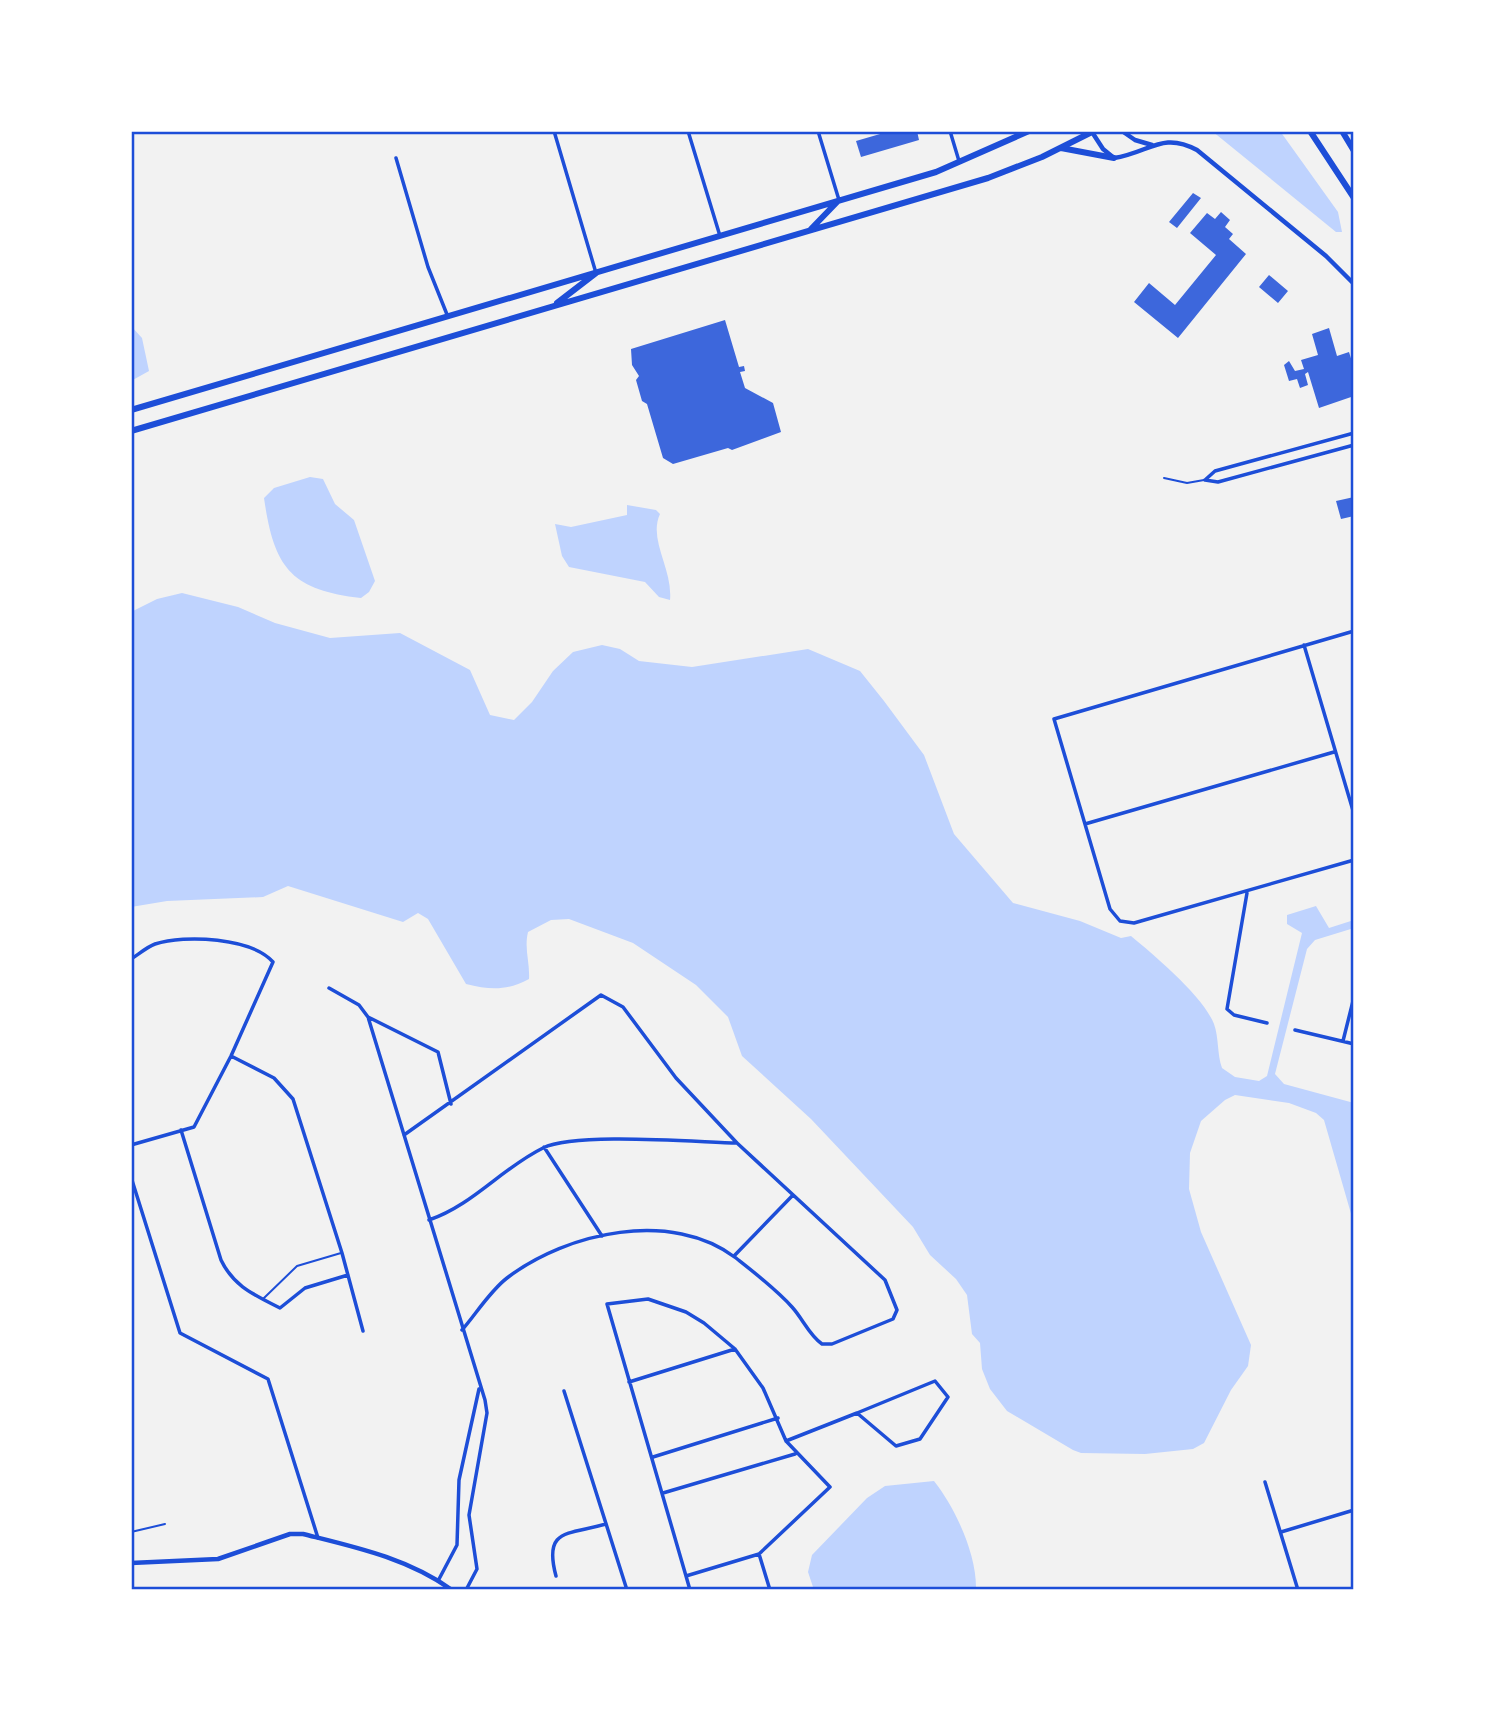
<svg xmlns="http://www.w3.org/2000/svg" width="1485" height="1721" viewBox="0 0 1485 1721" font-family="Cabin,sans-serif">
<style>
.water{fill:#bfd3fe}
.building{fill:#3d67dc}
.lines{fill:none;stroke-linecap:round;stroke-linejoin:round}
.service{stroke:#1d4ed8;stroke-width:2}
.minor{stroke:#1d4ed8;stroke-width:3.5}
.tertiary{stroke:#1d4ed8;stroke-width:4.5}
.trunk{stroke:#1d4ed8;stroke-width:6}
.motorway{stroke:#1d4ed8;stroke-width:6}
.neatline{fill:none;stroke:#1d4ed8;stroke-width:2.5}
</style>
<rect width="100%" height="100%" fill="#f2f2f2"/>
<path class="water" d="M 1212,131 L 1280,131 L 1338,212 L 1342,232 L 1336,232 Z
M 131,326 L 142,338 L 149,371 L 131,381 Z
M 310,477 L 323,479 L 335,504 L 354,520 L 375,581 L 369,592 L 361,598 C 290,590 274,567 264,498 L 274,488 Z
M 627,505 L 656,510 L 660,514 C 648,540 673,569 670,600 L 659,597 L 645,582 L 569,567 L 562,556 L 555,524 L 571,527 L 627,515 Z
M 182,593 L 238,607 L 275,623 L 330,638 L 400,633 L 470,670 L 490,715 L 514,720 L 532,702 L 553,671 L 573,652 L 602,645 L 620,649 L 639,661 L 692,667 L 808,649 L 860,671 L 884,701 L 924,755 L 954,834 L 1013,903 L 1080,921 L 1121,938 L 1131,936 C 1155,956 1203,996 1214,1024 C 1219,1038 1217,1054 1222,1068 L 1235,1077 L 1259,1081 L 1267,1076 L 1302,933 L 1287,924 L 1287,915 L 1316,906 L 1329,928 L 1354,920 L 1354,928 L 1315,940 L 1307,949 L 1275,1074 L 1284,1084 L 1354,1103 L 1354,1224 L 1324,1120 L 1316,1113 L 1289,1103 L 1235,1095 L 1225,1100 L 1201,1121 L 1190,1153 L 1189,1189 L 1201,1232 L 1251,1345 L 1248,1366 L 1231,1390 L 1204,1443 L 1193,1449 L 1145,1454 L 1081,1453 L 1073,1450 L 1007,1411 L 990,1389 L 982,1369 L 980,1343 L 972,1334 L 967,1295 L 956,1279 L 930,1255 L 913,1227 L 811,1119 L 742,1056 L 728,1017 L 696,985 L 633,943 L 569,919 L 551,920 L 528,932 C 524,949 530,962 529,979 C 507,991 490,990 466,984 L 428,919 L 418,913 L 403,922 L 288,886 L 263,897 L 167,901 L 131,907 L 131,612 L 157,599 Z
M 934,1481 C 956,1509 977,1555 976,1590 L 814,1590 L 808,1572 L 812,1555 L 867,1498 L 885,1486 Z"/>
<path class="building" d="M 879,131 L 917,131 L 919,140 L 861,157 L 856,141 L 880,134 Z
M 1193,193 L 1201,198 L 1177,228 L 1169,222 Z
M 1221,212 L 1230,220 L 1225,227 L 1233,234 L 1229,239 L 1246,254 L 1178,338 L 1134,302 L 1149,283 L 1175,305 L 1216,255 L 1190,233 L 1207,213 L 1215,219 Z
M 1269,275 L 1288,291 L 1278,303 L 1259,287 Z
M 725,320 L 739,367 L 744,366 L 745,371 L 740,372 L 745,388 L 773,403 L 781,432 L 732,450 L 728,448 L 673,464 L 663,458 L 647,404 L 642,401 L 636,380 L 639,376 L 632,365 L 631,349 Z
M 1329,328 L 1337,356 L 1349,352 L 1354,368 L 1354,396 L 1319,408 L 1308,372 L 1305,374 L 1308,385 L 1300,388 L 1297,379 L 1289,381 L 1284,365 L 1289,361 L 1295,371 L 1304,369 L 1301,360 L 1318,355 L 1312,334 Z
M 1354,497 L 1354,516 L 1341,519 L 1336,501 Z"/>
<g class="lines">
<path class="service" d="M 1164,478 L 1187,483 L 1204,480
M 264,1298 L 297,1266 L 341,1253
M 131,1532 L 165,1524"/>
<path class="minor" d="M 554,131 L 596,273
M 688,131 L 720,236
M 818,131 L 839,200
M 950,131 L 959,161
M 396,158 L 428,267 L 448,317
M 1205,480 L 1215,471 L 1354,433
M 1205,480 L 1218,482 L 1354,445
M 1354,631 L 1054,719 L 1110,909 L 1120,921 L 1134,923 L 1354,860
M 1304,645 L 1354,814
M 1085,824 L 1334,752
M 1247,893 L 1227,1009 L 1234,1015 L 1267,1023
M 131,959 C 139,954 147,947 155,944 C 185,934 252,938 273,962 L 231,1056 L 194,1127 L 131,1145
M 329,988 L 359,1005 L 368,1017 L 485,1400 L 487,1413 L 469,1515 L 477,1569 L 466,1590
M 368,1017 L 438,1052 L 451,1104
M 1295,1030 L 1354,1044
M 1343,1041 L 1354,997
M 231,1056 L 274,1078 L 293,1099 L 342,1253 L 363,1331
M 181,1130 L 221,1260 C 234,1287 255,1295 280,1308 L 305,1288 L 348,1275
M 404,1135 L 601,995 L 623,1007 L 676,1078 L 737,1143 L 885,1280 L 897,1310 L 893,1319 L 832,1344 L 822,1344 C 809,1335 803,1319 792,1307 C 777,1290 755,1273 736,1258 C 672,1209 567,1232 507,1278 C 490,1291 476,1314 462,1330
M 544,1147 L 602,1236
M 131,1177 L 180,1333 L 268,1379 L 318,1538
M 429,1220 C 473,1205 502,1168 543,1148 C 575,1132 695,1142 737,1143
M 734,1256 L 793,1195
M 935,1381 L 948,1397 L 920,1439 L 896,1446 L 857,1413 Z
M 629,1382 L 735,1349
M 564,1391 L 627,1590
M 786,1441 L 857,1413
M 653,1457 L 778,1418
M 1265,1482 L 1298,1590
M 663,1493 L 795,1454
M 1281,1532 L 1354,1510
M 759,1554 L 770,1590
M 556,1576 C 543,1528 568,1535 606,1524
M 686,1576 L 759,1554 L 830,1487 L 786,1441 L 763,1388 L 735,1349 L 704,1323 L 686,1312 L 648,1299 L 607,1304 L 686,1576 L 690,1590
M 438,1581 L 457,1545 L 459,1480 L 479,1389"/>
<path class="tertiary" d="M 1122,131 L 1135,140 L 1152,145
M 1092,132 L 1103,149 L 1114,158 C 1149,153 1162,131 1197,150 L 1326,256 L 1354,284
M 131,1563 L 218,1559 L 290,1534 L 303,1534 C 355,1547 407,1558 452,1590"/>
<path class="trunk" d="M 1061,148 L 1114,158
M 811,229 L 839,200
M 557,303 L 596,273
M 131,410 L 936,172 L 1029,131
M 131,431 L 988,178 L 1042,157 L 1094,131"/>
<path class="motorway" d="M 1310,131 L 1354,198
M 1342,131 L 1354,151"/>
</g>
<rect width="1485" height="1721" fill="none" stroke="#ffffff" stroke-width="266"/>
<rect x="133" y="133" width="1219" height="1455" class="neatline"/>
</svg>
